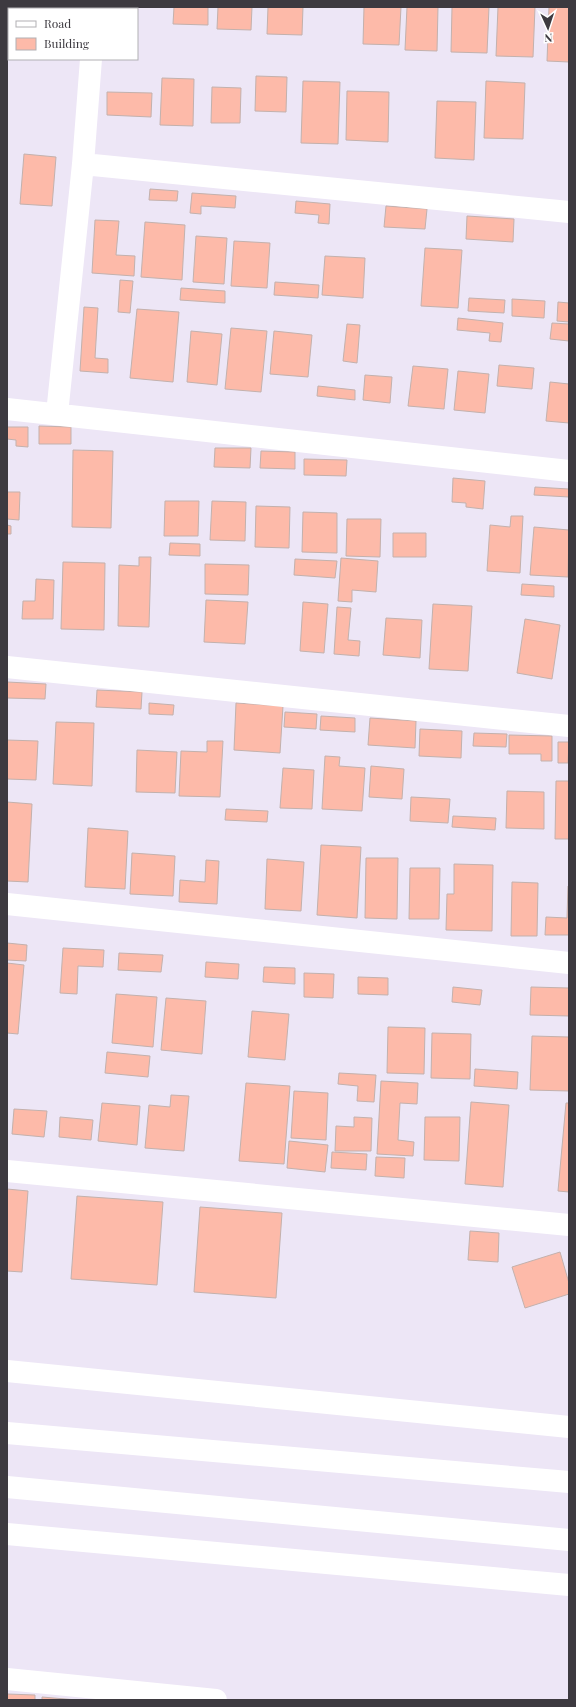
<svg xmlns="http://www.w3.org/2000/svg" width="576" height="1707" viewBox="0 0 576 1707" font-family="'Playfair Display',serif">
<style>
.building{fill:#fdbaa9;stroke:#c3b1ad}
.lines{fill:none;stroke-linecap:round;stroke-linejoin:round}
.minor{stroke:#fff;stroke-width:22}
.secondary{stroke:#fff;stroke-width:22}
</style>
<rect width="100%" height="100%" fill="#ede6f6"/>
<path class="building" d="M 174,7 L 208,7 L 208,25 L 173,24 Z
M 218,7 L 252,7 L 251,30 L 217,29 Z
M 268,7 L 303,7 L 302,35 L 267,34 Z
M 364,7 L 401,7 L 399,45 L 363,44 Z
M 407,7 L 438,7 L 437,51 L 405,50 Z
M 452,7 L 489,7 L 487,53 L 451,52 Z
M 498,7 L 535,7 L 533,57 L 496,56 Z
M 549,7 L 569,7 L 569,62 L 547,61 Z
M 256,76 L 287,77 L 286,112 L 255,111 Z
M 162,78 L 194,79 L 193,126 L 160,125 Z
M 303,81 L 340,82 L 338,144 L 301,143 Z
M 486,81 L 525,83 L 523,139 L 484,138 Z
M 212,87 L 241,88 L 240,123 L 211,123 Z
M 347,91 L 389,92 L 388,142 L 346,140 Z
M 107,92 L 152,93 L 151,117 L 107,115 Z
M 437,101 L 476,102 L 474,160 L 435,158 Z
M 24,154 L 56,157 L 52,206 L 20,204 Z
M 150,189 L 178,191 L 177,201 L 149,200 Z
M 192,193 L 236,196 L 235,208 L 201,206 L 201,214 L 190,213 Z
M 296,201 L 330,204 L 329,224 L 318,223 L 319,215 L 295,213 Z
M 386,206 L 427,209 L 425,229 L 384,227 Z
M 467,216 L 514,219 L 513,242 L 466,239 Z
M 95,220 L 119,221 L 116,255 L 135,256 L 134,276 L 92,273 Z
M 145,222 L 185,225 L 182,280 L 141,277 Z
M 196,236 L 227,238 L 224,284 L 193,282 Z
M 234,241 L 270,243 L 267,288 L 231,286 Z
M 425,248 L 462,250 L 458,308 L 421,306 Z
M 325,256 L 365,258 L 363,298 L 322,295 Z
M 120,280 L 133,281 L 130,313 L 118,312 Z
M 275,282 L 319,285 L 318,298 L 274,295 Z
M 181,288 L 225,291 L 225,303 L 180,300 Z
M 469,298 L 505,300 L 504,313 L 468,311 Z
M 512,299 L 545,301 L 544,318 L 512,316 Z
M 558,302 L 569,303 L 569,322 L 557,321 Z
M 84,307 L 98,308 L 95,358 L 108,359 L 108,373 L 80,371 Z
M 137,309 L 179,312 L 173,382 L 130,378 Z
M 458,318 L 503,323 L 501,342 L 489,341 L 490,333 L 457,330 Z
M 552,323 L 569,324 L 569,341 L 550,339 Z
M 347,324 L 360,325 L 357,363 L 343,361 Z
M 231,328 L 267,331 L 261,392 L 225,389 Z
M 191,331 L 222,334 L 217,385 L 187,382 Z
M 274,331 L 312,335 L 308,377 L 270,374 Z
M 499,365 L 534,368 L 532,389 L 497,386 Z
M 413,366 L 448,369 L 444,409 L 408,406 Z
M 458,371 L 489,374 L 485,413 L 454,410 Z
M 365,375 L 392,377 L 390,403 L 363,400 Z
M 550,382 L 569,384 L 569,423 L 546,421 Z
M 318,386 L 355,390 L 355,400 L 317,396 Z
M 39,426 L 71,427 L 71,444 L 39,444 Z
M 7,427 L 28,427 L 28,447 L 16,446 L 16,440 L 7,439 Z
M 215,448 L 251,448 L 250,468 L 214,467 Z
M 73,450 L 113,451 L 111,528 L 72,527 Z
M 261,451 L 295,452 L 295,469 L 260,468 Z
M 304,459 L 347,460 L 346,476 L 304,475 Z
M 453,478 L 485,481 L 483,509 L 466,507 L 466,503 L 452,502 Z
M 535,487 L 569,489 L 569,497 L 534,495 Z
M 7,492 L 20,492 L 19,520 L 7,519 Z
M 165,501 L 199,501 L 198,536 L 164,536 Z
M 212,501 L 246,502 L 245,541 L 210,540 Z
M 256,506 L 290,507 L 289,548 L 255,547 Z
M 303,512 L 337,513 L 337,553 L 302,552 Z
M 511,516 L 523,516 L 520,573 L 487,571 L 490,525 L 510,527 Z
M 347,519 L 381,519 L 380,557 L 346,556 Z
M 7,525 L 11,526 L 11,534 L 7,534 Z
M 534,527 L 569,530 L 568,577 L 530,575 Z
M 393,533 L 426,533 L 426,557 L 393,557 Z
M 170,543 L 200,544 L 200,556 L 169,555 Z
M 139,557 L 151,557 L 149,627 L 118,626 L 119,565 L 139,566 Z
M 341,558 L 378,561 L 376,592 L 352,590 L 352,602 L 338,601 Z
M 295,559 L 337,561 L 335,578 L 294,575 Z
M 63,562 L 105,563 L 104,630 L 61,629 Z
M 205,564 L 249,565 L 248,595 L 205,594 Z
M 36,579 L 54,580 L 53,619 L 22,619 L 23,601 L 35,601 Z
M 522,584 L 554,586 L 554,597 L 521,595 Z
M 206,600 L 248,602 L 245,644 L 204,642 Z
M 303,602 L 328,604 L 324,653 L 300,651 Z
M 433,604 L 472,606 L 468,671 L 429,669 Z
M 337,607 L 351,608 L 348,640 L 360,641 L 359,656 L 334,654 Z
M 386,618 L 422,620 L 420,658 L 383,655 Z
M 525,619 L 560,625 L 552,679 L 517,673 Z
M 7,682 L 46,684 L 45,699 L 7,698 Z
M 97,690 L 142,692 L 141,709 L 96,707 Z
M 149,703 L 174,705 L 173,715 L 149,714 Z
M 236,703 L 283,706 L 280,753 L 234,750 Z
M 285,712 L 317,714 L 316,729 L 284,727 Z
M 321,716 L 355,718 L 355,732 L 320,730 Z
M 370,718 L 416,721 L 415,748 L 368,745 Z
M 56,722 L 94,723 L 92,786 L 53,784 Z
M 420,729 L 462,731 L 461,758 L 419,756 Z
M 474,733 L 507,734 L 506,747 L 473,746 Z
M 509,735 L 552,736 L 552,761 L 541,761 L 541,754 L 509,754 Z
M 7,740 L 38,741 L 36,780 L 7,779 Z
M 207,741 L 223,741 L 220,797 L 179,796 L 181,751 L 207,752 Z
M 558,742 L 569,742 L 568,763 L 558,763 Z
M 137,750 L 177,752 L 175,793 L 136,792 Z
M 325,756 L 340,757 L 339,766 L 365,768 L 362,811 L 322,809 Z
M 371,766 L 404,769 L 402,799 L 369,797 Z
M 283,768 L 314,770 L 312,809 L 280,808 Z
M 556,781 L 569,781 L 569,839 L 555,839 Z
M 507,791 L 544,792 L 544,829 L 506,828 Z
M 411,797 L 450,799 L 448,823 L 410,821 Z
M 7,802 L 32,804 L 28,882 L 7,881 Z
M 226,809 L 268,811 L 267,822 L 225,820 Z
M 453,816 L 496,818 L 495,830 L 452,827 Z
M 88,828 L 128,831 L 125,889 L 85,887 Z
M 321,845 L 361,847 L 357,918 L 317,915 Z
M 132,853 L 175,856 L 173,896 L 130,894 Z
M 366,858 L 398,858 L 397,919 L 365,918 Z
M 267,859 L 304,862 L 301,911 L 265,909 Z
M 206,860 L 219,861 L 217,904 L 179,902 L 180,880 L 205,882 Z
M 454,864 L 493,865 L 492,931 L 446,930 L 447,894 L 454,894 Z
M 410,868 L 440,868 L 439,919 L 409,919 Z
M 512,882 L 538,883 L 537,936 L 511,936 Z
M 568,886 L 569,886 L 569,935 L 545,935 L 546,917 L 567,918 Z
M 7,943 L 27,945 L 26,961 L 7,960 Z
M 63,948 L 104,950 L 103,967 L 78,966 L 77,994 L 60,993 Z
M 119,953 L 163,955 L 161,972 L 118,970 Z
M 206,962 L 239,964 L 238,979 L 205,977 Z
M 7,963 L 24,965 L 18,1034 L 7,1033 Z
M 264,967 L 295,968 L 295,984 L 263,982 Z
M 304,973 L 334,974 L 333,998 L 304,997 Z
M 358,977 L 388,978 L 388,995 L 358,994 Z
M 453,987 L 482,990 L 480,1005 L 452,1002 Z
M 531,987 L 569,988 L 569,1016 L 530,1015 Z
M 116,994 L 157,997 L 153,1047 L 112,1043 Z
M 166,998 L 206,1001 L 202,1054 L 161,1050 Z
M 252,1011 L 289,1014 L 285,1060 L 248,1057 Z
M 388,1027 L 425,1028 L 424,1074 L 387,1073 Z
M 432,1033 L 471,1034 L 470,1079 L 431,1078 Z
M 532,1036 L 569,1037 L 569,1091 L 530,1090 Z
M 107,1052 L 150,1056 L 148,1077 L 105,1073 Z
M 475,1069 L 518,1072 L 517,1089 L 474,1086 Z
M 339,1073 L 376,1075 L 374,1102 L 357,1101 L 358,1086 L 338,1084 Z
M 381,1081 L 418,1083 L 417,1104 L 400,1103 L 398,1140 L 414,1142 L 413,1156 L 377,1154 Z
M 246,1083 L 290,1086 L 284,1164 L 239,1161 Z
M 294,1091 L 328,1093 L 326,1140 L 291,1138 Z
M 171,1095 L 189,1096 L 184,1151 L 145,1148 L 149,1105 L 170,1107 Z
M 471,1102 L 509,1105 L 503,1187 L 465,1184 Z
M 102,1103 L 140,1106 L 137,1145 L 98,1141 Z
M 566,1103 L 569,1103 L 569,1192 L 558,1191 Z
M 14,1109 L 47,1111 L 44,1137 L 12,1134 Z
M 60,1117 L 93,1120 L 91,1140 L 59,1137 Z
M 354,1117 L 372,1118 L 371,1151 L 335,1151 L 336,1126 L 354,1127 Z
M 425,1117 L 460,1117 L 459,1161 L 424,1160 Z
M 289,1141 L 328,1145 L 325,1172 L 287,1168 Z
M 332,1152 L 367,1154 L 366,1170 L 331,1168 Z
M 376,1157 L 405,1158 L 404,1178 L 375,1176 Z
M 7,1189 L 28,1191 L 22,1272 L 7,1271 Z
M 77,1196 L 163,1202 L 157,1285 L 71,1279 Z
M 200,1207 L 282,1213 L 276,1298 L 194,1292 Z
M 470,1231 L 499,1233 L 498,1262 L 468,1260 Z
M 560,1252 L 569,1283 L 569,1294 L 525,1308 L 512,1267 Z
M 7,1694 L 35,1695 L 35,1700 L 7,1700 Z
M 42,1697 L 77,1700 L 42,1700 Z"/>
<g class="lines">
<path class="minor" d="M 95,9 L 95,7
M 83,164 L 569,212
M 7,409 L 569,471
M 57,414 L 83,164 L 91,59
M 7,667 L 569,726
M 7,904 L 569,963
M 7,1171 L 569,1225
M 7,1371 L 569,1427
M 7,1534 L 569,1585
M 7,1679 L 216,1700"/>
<path class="secondary" d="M 7,1433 L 569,1482
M 7,1487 L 569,1540"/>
</g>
<rect width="576" height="1707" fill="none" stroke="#3d3a40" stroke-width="16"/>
<rect x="8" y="8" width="130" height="52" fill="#ffffff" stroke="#b1b0b3"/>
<rect x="16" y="21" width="20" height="6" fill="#ffffff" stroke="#b1b0b3"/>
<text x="44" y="28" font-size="12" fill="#3d3a40">Road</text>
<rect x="16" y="38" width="20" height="12" fill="#fdbaa9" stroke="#b1b0b3"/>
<text x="44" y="48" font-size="12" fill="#3d3a40">Building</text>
<g transform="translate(548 28) rotate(177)" stroke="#ffffff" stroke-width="3" paint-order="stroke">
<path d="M0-3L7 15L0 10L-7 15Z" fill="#3d3a40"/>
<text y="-6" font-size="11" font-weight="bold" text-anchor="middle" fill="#3d3a40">N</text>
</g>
</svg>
